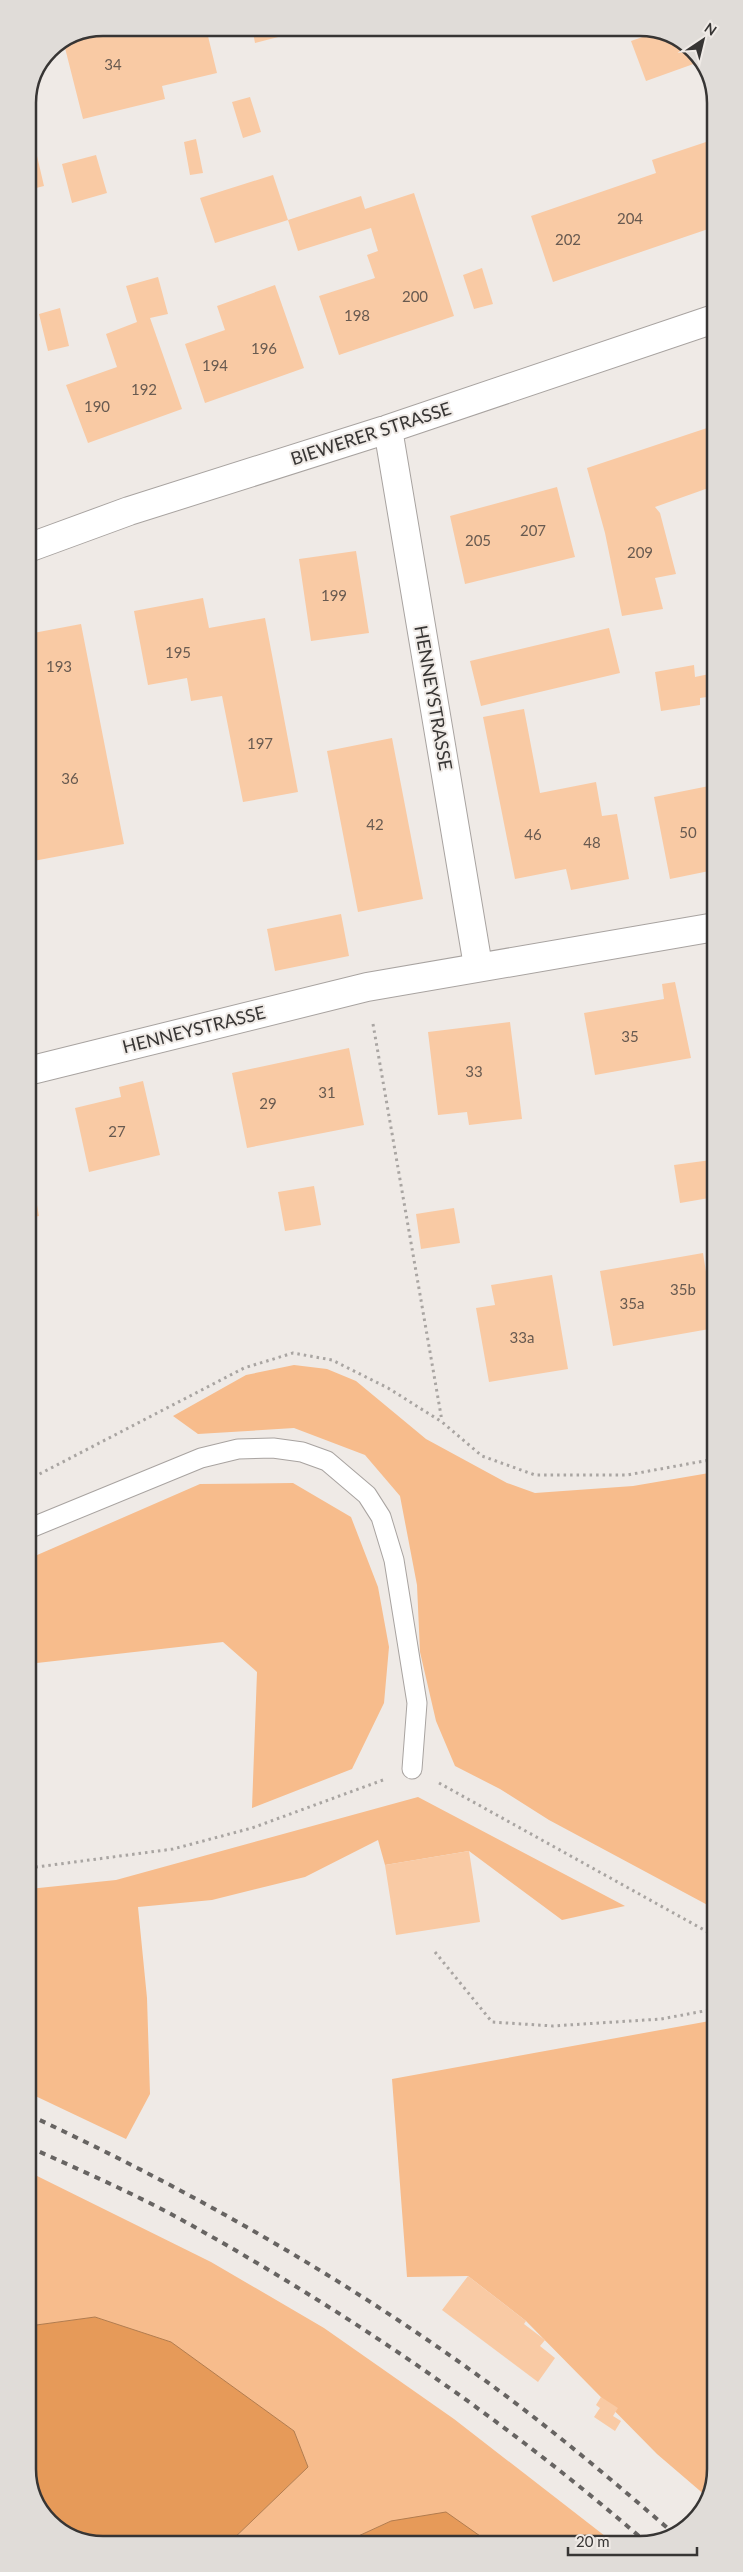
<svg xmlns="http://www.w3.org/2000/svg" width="743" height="2572" viewBox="0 0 743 2572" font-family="Lato,sans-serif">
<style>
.green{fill:#f7bc8c}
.water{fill:#e69a59;stroke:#b27c4e}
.building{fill:#f9caa4}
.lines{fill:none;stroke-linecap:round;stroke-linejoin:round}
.lane-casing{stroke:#a8a3a0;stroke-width:21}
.street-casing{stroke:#a8a3a0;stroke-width:30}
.path{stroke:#a9a5a2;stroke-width:3;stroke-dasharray:2.5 4;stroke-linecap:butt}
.lane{stroke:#fff;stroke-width:19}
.street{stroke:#fff;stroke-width:28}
.rail{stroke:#676462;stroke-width:4;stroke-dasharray:6 6;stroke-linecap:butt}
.labels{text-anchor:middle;stroke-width:4;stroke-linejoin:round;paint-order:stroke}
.number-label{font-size:15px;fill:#685a50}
.street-label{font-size:18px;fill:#373534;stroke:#efeae6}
.rim{fill:none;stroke:#373534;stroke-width:2.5}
</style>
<rect width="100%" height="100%" fill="#efeae6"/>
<path class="green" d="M 294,1365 L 327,1369 L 356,1381 L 426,1439 L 507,1483 L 535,1493 L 633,1486 L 715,1472 L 715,1909 L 549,1820 L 500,1789 L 455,1766 L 436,1721 L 420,1652 L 417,1585 L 400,1496 L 365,1455 L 294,1428 L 198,1434 L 173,1416 L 246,1375 Z
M 293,1483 L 351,1517 L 378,1587 L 389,1647 L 384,1703 L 352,1769 L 252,1808 L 257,1672 L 223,1642 L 28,1664 L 28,1559 L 200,1484 Z
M 418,1797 L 625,1906 L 562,1920 L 469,1851 L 385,1865 L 378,1840 L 305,1877 L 212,1900 L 138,1907 L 147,1998 L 150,2094 L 126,2139 L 29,2093 L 29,1889 L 116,1880 Z
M 715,2020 L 715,2469 L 706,2496 L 657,2454 L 526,2321 L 468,2276 L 407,2277 L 392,2079 Z
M 29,2172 L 211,2262 L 324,2328 L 454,2419 L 614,2543 L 487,2543 L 391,2521 L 341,2544 L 228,2544 L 308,2467 L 294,2431 L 170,2342 L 95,2317 L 29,2326 Z"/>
<path class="water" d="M 95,2317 L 171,2342 L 294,2431 L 308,2467 L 228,2544 L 98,2544 L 53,2525 L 29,2484 L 29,2326 Z
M 446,2512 L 490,2543 L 341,2544 L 391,2521 Z"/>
<path class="building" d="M 112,28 L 206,28 L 217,73 L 162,86 L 165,99 L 83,119 L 64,44 L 90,33 Z
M 245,28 L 284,28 L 286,35 L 255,43 L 253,32 L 246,34 Z
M 657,32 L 690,47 L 699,62 L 646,81 L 631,41 Z
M 250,97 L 261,132 L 243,138 L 232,102 Z
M 28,117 L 44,186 L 28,190 Z
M 196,139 L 203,173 L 190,175 L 184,142 Z
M 712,140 L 714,227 L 553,282 L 531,216 L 656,173 L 652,160 Z
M 96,155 L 107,193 L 72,203 L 62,164 Z
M 273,175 L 288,220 L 215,243 L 200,198 Z
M 414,193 L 454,316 L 339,355 L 319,296 L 375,278 L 367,255 L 378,251 L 371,228 L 298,251 L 288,220 L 361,196 L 365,209 Z
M 482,268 L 493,304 L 474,309 L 463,275 Z
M 158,277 L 168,314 L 150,318 L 182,409 L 88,443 L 66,385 L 117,367 L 106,334 L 137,322 L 126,286 Z
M 275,285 L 304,368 L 205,403 L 185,344 L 225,330 L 217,306 Z
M 60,308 L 69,346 L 48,351 L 39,314 Z
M 707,428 L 714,449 L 714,486 L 655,507 L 660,513 L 676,574 L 655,578 L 663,609 L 622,616 L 605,533 L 587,468 Z
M 557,487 L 575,557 L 465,584 L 450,516 Z
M 356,551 L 369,633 L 311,641 L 299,559 Z
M 203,598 L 209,628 L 265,618 L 298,792 L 243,802 L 222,696 L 191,701 L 187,678 L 148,685 L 134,611 Z
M 81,624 L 124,844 L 28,862 L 28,634 Z
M 609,628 L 620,673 L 481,706 L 470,661 Z
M 694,665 L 695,677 L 714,673 L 714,696 L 700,698 L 700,705 L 661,711 L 655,672 Z
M 524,709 L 540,793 L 596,782 L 602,816 L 617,814 L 629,879 L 571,890 L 566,869 L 515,879 L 483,717 Z
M 392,738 L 423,899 L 358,912 L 327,751 Z
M 714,785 L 714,870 L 670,879 L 654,797 Z
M 341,914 L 349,956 L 275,971 L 267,929 Z
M 675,982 L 691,1058 L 595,1075 L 584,1013 L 664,999 L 662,984 Z
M 510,1022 L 522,1119 L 469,1125 L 467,1112 L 438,1115 L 428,1032 Z
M 349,1048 L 364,1125 L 247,1148 L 232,1073 Z
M 143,1081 L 160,1155 L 89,1172 L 75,1108 L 121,1097 L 119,1087 Z
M 28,1155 L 39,1216 L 28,1218 Z
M 711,1160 L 715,1197 L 680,1203 L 674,1165 Z
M 314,1186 L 321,1225 L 285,1231 L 278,1192 Z
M 454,1208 L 460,1243 L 421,1249 L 416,1214 Z
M 703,1253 L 715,1328 L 613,1346 L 600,1271 Z
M 552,1275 L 568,1369 L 489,1382 L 476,1308 L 495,1305 L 491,1285 Z
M 469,1851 L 480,1922 L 396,1935 L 385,1865 Z
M 468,2276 L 526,2321 L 524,2324 L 545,2340 L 540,2346 L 555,2358 L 538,2382 L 442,2310 Z
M 601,2397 L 618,2408 L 613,2416 L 621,2421 L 615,2431 L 594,2417 L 600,2408 L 596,2405 Z"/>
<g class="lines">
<g class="lane-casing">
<path id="lane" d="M 28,1529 L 201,1458 L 238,1449 L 273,1448 L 302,1452 L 327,1461 L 367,1495 L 381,1517 L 394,1560 L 417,1703 L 412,1769"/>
</g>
<g class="street-casing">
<path id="street" d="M 388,429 L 478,966
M 28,548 L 129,511 L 388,429 L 714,319
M 28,1071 L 367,987 L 715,927"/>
</g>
<path class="path" d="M 373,1024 L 442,1421
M 28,1480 L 244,1368 L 293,1353 L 332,1360 L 388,1388 L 442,1422 L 482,1456 L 535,1475 L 627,1475 L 715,1459
M 439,1783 L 715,1936
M 29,1868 L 173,1849 L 252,1828 L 383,1780
M 435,1952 L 492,2022 L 553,2026 L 661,2019 L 715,2009"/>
<use href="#lane" class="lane"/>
<use href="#street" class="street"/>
<path class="rail" d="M 29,2115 C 188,2189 341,2276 483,2379 C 548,2426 611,2479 672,2532
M 29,2147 C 80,2170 133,2193 182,2220 C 348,2312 504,2419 647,2543"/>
</g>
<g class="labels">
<g class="number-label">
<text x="113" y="70">34</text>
<text x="630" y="224">204</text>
<text x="568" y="245">202</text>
<text x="415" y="302">200</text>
<text x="357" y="321">198</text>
<text x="264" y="354">196</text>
<text x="215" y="371">194</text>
<text x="144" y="395">192</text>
<text x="97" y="412">190</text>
<text x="533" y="536">207</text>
<text x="478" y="546">205</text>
<text x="640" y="558">209</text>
<text x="334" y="601">199</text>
<text x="178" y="658">195</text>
<text x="59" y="672">193</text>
<text x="260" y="749">197</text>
<text x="70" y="784">36</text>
<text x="375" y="830">42</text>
<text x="688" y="838">50</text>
<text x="533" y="840">46</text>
<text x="592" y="848">48</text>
<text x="630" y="1042">35</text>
<text x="474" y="1077">33</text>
<text x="327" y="1098">31</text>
<text x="268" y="1109">29</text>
<text x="117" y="1137">27</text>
<text x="683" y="1295">35b</text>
<text x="632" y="1309">35a</text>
<text x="522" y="1343">33a</text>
</g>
<g class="street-label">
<text transform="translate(371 434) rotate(-18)" y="6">BIEWERER STRASSE</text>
<text transform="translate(433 698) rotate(80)" y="6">HENNEYSTRASSE</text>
<text transform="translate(194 1030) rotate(-14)" y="6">HENNEYSTRASSE</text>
</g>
</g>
<path d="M0 0H743V2572H0ZM103 36H640A67 67 0 0 1 707 103V2469A67 67 0 0 1 640 2536H103A67 67 0 0 1 36 2469V103A67 67 0 0 1 103 36Z" fill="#e0dcd8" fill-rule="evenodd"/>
<path class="rim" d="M103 36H640A67 67 0 0 1 707 103V2469A67 67 0 0 1 640 2536H103A67 67 0 0 1 36 2469V103A67 67 0 0 1 103 36Z"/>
<g transform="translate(703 40) rotate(35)" stroke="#efeae6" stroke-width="4" paint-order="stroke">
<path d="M0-4L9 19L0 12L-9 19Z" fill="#373534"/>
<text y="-8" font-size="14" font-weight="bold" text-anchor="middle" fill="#373534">N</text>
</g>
<path d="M568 2547v8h129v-8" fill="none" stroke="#373534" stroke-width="2.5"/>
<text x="576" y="2547" font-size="15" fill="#373534" stroke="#efeae6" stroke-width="4" paint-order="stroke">20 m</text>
</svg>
